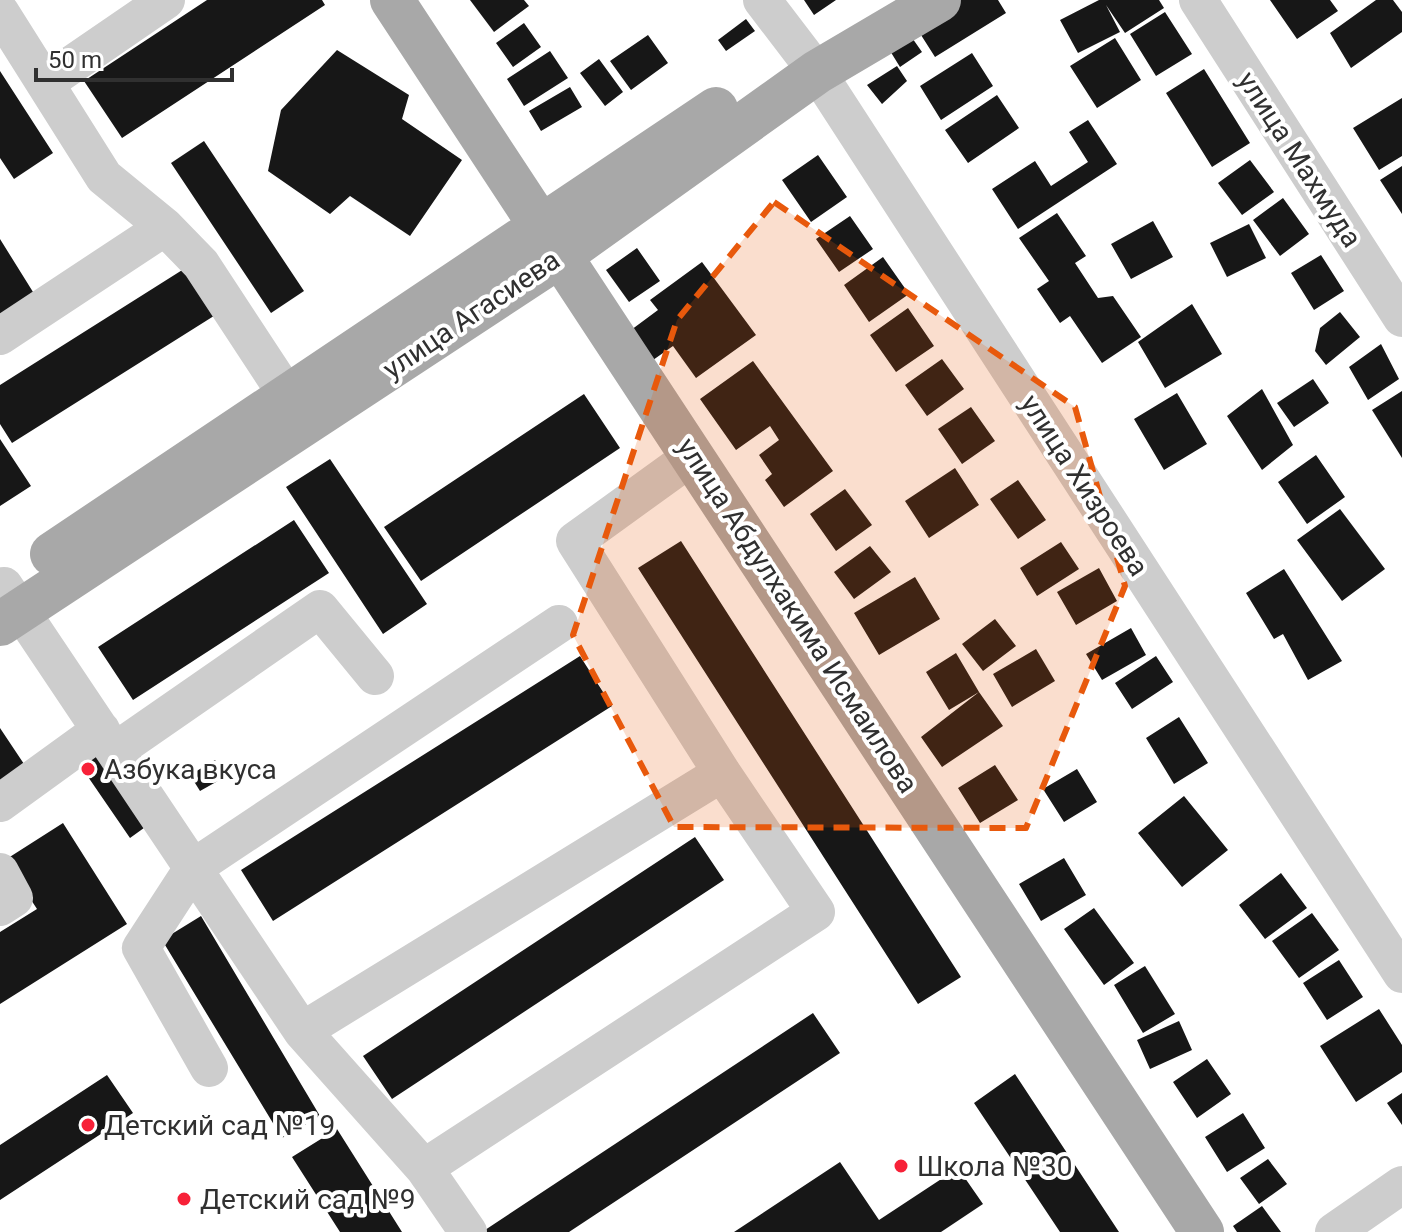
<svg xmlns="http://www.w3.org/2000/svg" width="1402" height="1232" viewBox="0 0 1402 1232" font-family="Roboto,sans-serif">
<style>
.building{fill:#171717}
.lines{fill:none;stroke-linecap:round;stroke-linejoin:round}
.minor{stroke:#cdcdcd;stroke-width:38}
.major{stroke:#a8a8a8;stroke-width:44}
.marked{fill:#e8590c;fill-opacity:0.2;stroke:#e8590c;stroke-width:6;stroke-dasharray:16 10;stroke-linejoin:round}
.poi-dot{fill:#f72138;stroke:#fff;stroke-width:3}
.labels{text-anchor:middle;stroke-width:8;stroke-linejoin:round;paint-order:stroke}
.street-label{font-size:28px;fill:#303030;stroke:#fff}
.poi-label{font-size:28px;fill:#303030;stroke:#fff;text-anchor:start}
</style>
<rect width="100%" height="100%" fill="#fff"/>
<path class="building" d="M 207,0 L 322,0 L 325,5 L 122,138 L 84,81 Z
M 470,0 L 524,0 L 529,6 L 494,32 Z
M 804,0 L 836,0 L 814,15 Z
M 952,0 L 998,0 L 1006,13 L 935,57 L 914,24 Z
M 1099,0 L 1159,0 L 1164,8 L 1125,33 L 1106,5 L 1120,32 L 1078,53 L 1060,20 Z
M 1270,0 L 1330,0 L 1338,11 L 1297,39 Z
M 1376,0 L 1393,0 L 1402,12 L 1402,32 L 1351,68 L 1330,33 Z
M 1165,12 L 1192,54 L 1156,76 L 1130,34 Z
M 746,19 L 755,31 L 726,51 L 718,40 Z
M 524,23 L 541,47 L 513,67 L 496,43 Z
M 908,32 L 922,52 L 900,67 L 887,46 Z
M 648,35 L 668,63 L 631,90 L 610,61 Z
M 1115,38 L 1141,80 L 1097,108 L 1070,66 Z
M 337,50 L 409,95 L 402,119 L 462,160 L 410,236 L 350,196 L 330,214 L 268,171 L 281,110 Z
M 550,51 L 568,78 L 524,106 L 507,79 Z
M 972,53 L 993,86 L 941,120 L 920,86 Z
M 599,59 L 623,92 L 605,106 L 580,73 Z
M 897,66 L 907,81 L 882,104 L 867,85 Z
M 1204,69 L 1250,143 L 1212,167 L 1166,93 Z
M 0,71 L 53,153 L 14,179 L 0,158 Z
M 570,87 L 582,107 L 541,131 L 529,111 Z
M 997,95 L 1019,128 L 968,163 L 945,130 Z
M 1402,98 L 1402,156 L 1379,170 L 1353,128 Z
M 1088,120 L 1117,164 L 1018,229 L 992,189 L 1035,161 L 1051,186 L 1088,162 L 1069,132 Z
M 204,141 L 304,291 L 271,313 L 171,163 Z
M 818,155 L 847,197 L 811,222 L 782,180 Z
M 1250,160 L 1274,192 L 1242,215 L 1218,183 Z
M 1402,166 L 1402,214 L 1380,180 Z
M 1283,198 L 1309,234 L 1280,256 L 1253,220 Z
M 1057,213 L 1086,256 L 1075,263 L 1098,298 L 1113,296 L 1141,337 L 1102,363 L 1070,316 L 1060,323 L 1037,289 L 1049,281 L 1019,238 Z
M 850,216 L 873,249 L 839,272 L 816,239 Z
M 1153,221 L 1173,257 L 1131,279 L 1111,244 Z
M 1249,224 L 1266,258 L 1227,277 L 1210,243 Z
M 0,239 L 38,300 L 0,323 Z
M 637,248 L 660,281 L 629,302 L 606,270 Z
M 1321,255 L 1344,291 L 1314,310 L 1291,273 Z
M 883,257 L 909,294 L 869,322 L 844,285 Z
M 702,262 L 756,335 L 696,378 L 673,346 L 653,360 L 631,330 L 658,310 L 650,300 Z
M 187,267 L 217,314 L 12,443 L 0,424 L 0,385 Z
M 1192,304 L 1222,354 L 1165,388 L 1138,342 Z
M 908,308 L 934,346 L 896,372 L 870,335 Z
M 1340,312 L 1360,337 L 1326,365 L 1315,351 L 1320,328 Z
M 1381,344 L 1399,379 L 1368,400 L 1349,367 Z
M 942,359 L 964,389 L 927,416 L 905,385 Z
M 753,361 L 833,471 L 784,507 L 765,480 L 772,474 L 759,455 L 779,440 L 770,426 L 736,450 L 700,399 Z
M 1313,379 L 1329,403 L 1294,427 L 1277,403 Z
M 1262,389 L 1293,445 L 1262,470 L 1227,416 Z
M 1402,391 L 1402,458 L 1372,410 Z
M 1177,393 L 1207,444 L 1164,470 L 1134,419 Z
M 584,394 L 620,448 L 421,581 L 384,527 Z
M 971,407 L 995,441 L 962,464 L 938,429 Z
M 0,439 L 31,486 L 0,506 Z
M 1316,455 L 1345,497 L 1307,524 L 1278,482 Z
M 330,459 L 427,604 L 383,634 L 286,487 Z
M 955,468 L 979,505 L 929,538 L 905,501 Z
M 1018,480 L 1046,520 L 1018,539 L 990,499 Z
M 845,489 L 872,525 L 836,551 L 810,514 Z
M 1340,509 L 1385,569 L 1342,601 L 1297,540 Z
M 294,520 L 329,573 L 133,700 L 98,647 Z
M 681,541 L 961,977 L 918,1004 L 638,568 Z
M 1061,542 L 1079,569 L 1037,596 L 1020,568 Z
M 870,546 L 891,572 L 854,599 L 834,572 Z
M 1099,568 L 1117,601 L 1076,625 L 1057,592 Z
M 1284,569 L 1342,661 L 1308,680 L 1283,634 L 1274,639 L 1246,593 Z
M 915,577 L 940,619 L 879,655 L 854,613 Z
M 995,619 L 1016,646 L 983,671 L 962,644 Z
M 1131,628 L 1146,655 L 1102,680 L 1086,654 Z
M 1036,649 L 1055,681 L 1012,707 L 993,674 Z
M 956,653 L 979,692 L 949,710 L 926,672 Z
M 580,656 L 612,706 L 273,921 L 241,870 Z
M 1156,656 L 1173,682 L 1132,709 L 1115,683 Z
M 979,692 L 1003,726 L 942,767 L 921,737 Z
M 1179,717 L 1208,763 L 1174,784 L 1146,738 Z
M 0,728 L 28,770 L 0,788 Z
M 95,742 L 155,820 L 130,838 L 73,755 Z
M 215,760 L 225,777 L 200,791 L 190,775 Z
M 995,765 L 1018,800 L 980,823 L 958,788 Z
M 1077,769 L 1097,802 L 1064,822 L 1043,789 Z
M 1184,796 L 1228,850 L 1182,887 L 1138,833 Z
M 63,823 L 127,924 L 0,1004 L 0,932 L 37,909 L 5,860 Z
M 695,837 L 724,880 L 392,1099 L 363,1056 Z
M 1064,858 L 1086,895 L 1041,921 L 1019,884 Z
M 1281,873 L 1307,908 L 1265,939 L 1239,905 Z
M 1094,908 L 1134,963 L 1104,985 L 1064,929 Z
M 1312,913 L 1339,950 L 1299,978 L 1272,941 Z
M 201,916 L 320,1116 L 282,1138 L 162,940 Z
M 1339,960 L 1363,997 L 1327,1020 L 1303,983 Z
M 1145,966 L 1175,1014 L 1143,1033 L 1114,985 Z
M 1379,1009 L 1402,1045 L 1402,1072 L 1356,1102 L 1320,1046 Z
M 813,1013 L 840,1053 L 569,1232 L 482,1232 Z
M 1179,1021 L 1192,1050 L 1150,1069 L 1137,1040 Z
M 1207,1059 L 1231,1094 L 1197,1118 L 1173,1082 Z
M 1015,1074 L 1119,1232 L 1060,1232 L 974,1103 Z
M 107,1075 L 133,1113 L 0,1200 L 0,1145 Z
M 1402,1093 L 1402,1125 L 1387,1103 Z
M 1243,1113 L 1265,1148 L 1227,1172 L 1205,1137 Z
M 337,1129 L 402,1232 L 340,1232 L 292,1157 Z
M 1268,1159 L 1287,1184 L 1259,1204 L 1240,1178 Z
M 840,1162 L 879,1220 L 958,1168 L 983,1204 L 941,1232 L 734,1232 Z
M 1262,1206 L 1281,1232 L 1237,1232 L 1233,1226 Z"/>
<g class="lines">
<path class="minor" d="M 762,0 L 817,72 L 1402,974
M 1198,0 L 1402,318
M 0,12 L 104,177 L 165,227 L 201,264 L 304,421
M 45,83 L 166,0
M 0,336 L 165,227
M 4,586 L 302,1031 L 424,1168 L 468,1232
M 115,751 L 320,609 L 375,676
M 0,803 L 101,730
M 0,872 L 14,898 L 0,907
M 302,1031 L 722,773
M 209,1068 L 141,948 L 193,868 L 559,624
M 424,1168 L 816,912 L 722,773 L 575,541 L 694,455
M 1334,1232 L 1402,1185"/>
<path class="major" d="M 392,0 L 1202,1232
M 52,554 L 716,109
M 0,624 L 561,255 L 817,72 L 939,0"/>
</g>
<path class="marked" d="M 774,202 L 1075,407 L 1125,586 L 1026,828 L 674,827 L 573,635 L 677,320 Z"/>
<g class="poi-dot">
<circle cx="88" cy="769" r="8"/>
<circle cx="88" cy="1125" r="8"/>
<circle cx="901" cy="1166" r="8"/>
<circle cx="184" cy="1199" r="8"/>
</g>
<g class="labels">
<g class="street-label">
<text transform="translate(1300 159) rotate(57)" y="10">улица Махмуда</text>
<text transform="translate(471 314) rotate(-34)" y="10">улица Агасиева</text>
<text transform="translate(1085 485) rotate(57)" y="10">улица Хизроева</text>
<text transform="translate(798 615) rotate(57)" y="10">улица Абдулхакима Исмаилова</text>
</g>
<g class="poi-label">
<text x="104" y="779">Азбука вкуса</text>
<text x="104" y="1135">Детский сад №19</text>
<text x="917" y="1176">Школа №30</text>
<text x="200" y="1209">Детский сад №9</text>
</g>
</g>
<path d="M36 68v12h196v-12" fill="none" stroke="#303030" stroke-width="4"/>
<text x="48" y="68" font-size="24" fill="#303030" stroke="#ffffff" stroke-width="6" paint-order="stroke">50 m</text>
</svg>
